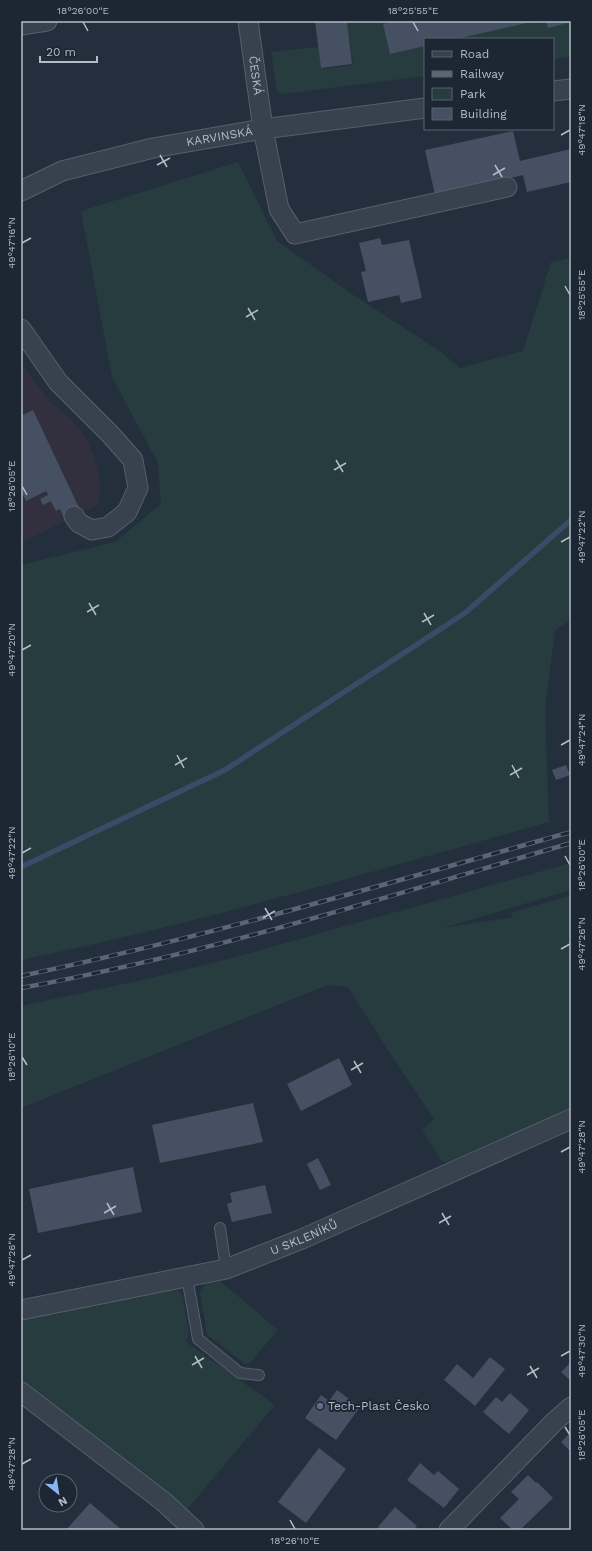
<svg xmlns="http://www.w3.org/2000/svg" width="592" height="1551" viewBox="0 0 592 1551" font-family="'Work Sans',sans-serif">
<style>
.medical{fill:#32303f}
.green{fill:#263c3f}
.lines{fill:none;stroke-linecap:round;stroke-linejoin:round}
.stream{stroke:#394c67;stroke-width:5.5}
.building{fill:#455162}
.service-casing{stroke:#565f6c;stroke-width:12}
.minor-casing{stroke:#565f6c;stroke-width:21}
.service{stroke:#38414e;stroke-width:10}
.minor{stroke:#38414e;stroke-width:19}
.rail-casing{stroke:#5a6575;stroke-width:4.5}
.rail{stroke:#1d2633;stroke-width:3;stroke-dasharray:9;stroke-linecap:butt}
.ticks{fill:none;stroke:#b4bcc9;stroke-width:1.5}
.service-dot{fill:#5c6f8a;stroke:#1d2633;stroke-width:1.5}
.labels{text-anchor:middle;stroke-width:4;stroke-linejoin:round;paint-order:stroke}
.street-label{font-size:12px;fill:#b4bcc9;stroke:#1d2633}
.poi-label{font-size:12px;fill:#b4bcc9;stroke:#1d2633;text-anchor:start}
.neatline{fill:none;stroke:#b4bcc9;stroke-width:1.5}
.ticks-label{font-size:10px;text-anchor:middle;fill:#b4bcc9}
</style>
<rect width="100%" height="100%" fill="#242f3e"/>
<path class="medical" d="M 21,363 L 50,402 L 70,418 L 86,438 L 94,456 L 99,473 L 100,491 L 99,504 L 29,539 L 21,541 Z"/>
<path class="green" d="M 347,21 L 571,21 L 571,56 L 553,59 L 553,39 L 425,39 L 425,76 L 283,94 L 277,91 L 271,52 L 319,47 L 322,69 L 353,65 Z
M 238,162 L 277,241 L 355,296 L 441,352 L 460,368 L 523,351 L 551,262 L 571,258 L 571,620 L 555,630 L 545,709 L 549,822 C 374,871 200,923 21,960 L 21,565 L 115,542 L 161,504 L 158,463 L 112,377 L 81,211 Z
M 571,863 L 571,890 L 443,928 L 513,917 L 511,913 L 571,895 L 571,1108 L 448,1162 L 442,1161 L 422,1130 L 434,1119 L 384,1044 L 348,987 L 328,985 L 21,1108 L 21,1006 L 151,978 L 228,959 Z
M 220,1281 L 278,1330 L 250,1363 L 245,1364 L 207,1335 L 200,1292 L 205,1284 Z
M 177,1289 L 183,1296 L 189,1337 L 185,1341 L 275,1405 L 183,1514 L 21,1380 L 21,1319 Z"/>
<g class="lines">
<path class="stream" d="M 21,867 L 225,770 L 465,613 L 571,520"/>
</g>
<path class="building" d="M 315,21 L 347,21 L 352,64 L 321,68 Z
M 394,21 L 531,21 L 531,22 L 456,39 L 425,39 L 425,46 L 390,54 L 383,24 Z
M 546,21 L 571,21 L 571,22 L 548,28 Z
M 513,131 L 520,161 L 571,149 L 571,182 L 527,192 L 523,175 L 435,195 L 425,150 Z
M 380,238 L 382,245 L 409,240 L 422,298 L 401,303 L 399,295 L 368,302 L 361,272 L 366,271 L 359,243 Z
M 33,410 L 81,512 L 65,520 L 60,509 L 56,511 L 51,501 L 43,505 L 40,499 L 48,495 L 46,491 L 26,501 L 21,490 L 21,416 Z
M 566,765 L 570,775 L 556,780 L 552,770 Z
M 339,1058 L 352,1085 L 301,1111 L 287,1084 Z
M 253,1103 L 263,1142 L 160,1163 L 152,1125 Z
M 318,1158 L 331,1185 L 320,1190 L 307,1164 Z
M 133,1167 L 142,1212 L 38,1233 L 29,1189 Z
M 265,1185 L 272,1213 L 232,1222 L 227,1204 L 232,1202 L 230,1193 Z
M 490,1357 L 505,1369 L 475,1406 L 444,1380 L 457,1364 L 473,1378 Z
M 571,1362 L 571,1381 L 561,1372 Z
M 337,1390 L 360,1407 L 336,1440 L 305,1418 L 321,1395 L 329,1401 Z
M 510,1393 L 529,1410 L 509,1434 L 483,1412 L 496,1397 L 502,1402 Z
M 571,1432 L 571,1449 L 569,1450 L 561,1442 Z
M 319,1448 L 346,1469 L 306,1523 L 278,1502 Z
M 420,1463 L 434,1475 L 438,1471 L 459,1489 L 444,1508 L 407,1480 Z
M 528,1475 L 536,1483 L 537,1482 L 553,1498 L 520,1530 L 513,1530 L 500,1518 L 519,1499 L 511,1492 Z
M 90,1503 L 122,1530 L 66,1530 Z
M 395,1507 L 417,1526 L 413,1530 L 381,1530 L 378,1527 Z"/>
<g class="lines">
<g class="service-casing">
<path id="service" d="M 220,1228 L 226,1269
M 187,1277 L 198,1339 L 240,1373 L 259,1375"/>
</g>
<g class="minor-casing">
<g id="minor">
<path id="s1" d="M 248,21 L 263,129 L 279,209 L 295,234 L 507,187"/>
<path d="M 21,25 L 47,21"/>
<path d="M 553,91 L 571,89"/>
<path id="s2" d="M 21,191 L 62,171 L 153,148 L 263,129 L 425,108"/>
<path d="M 21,329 L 58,382 L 111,435 L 133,460 L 138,488 L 127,512 L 108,527 L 92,530 L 79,523 L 74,516"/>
<path id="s3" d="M 21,1310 L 226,1269 L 302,1239 L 571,1119"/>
<path d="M 21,1392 L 164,1502 L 194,1530"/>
<path d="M 449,1530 L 554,1422 L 571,1407"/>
</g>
</g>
<use href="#service" class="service"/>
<use href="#minor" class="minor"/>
<g class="rail-casing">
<path id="rail" d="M 21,976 C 207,937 388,883 571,832
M 21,988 C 208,954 389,896 571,843"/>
</g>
<use href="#rail" class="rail"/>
</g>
<path class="ticks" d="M 83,22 L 88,31M 413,22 L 418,31M 561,135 L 570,130M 160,155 L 167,167M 157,165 L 170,158M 495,165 L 502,177M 493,175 L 505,168M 22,243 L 31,238M 565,286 L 570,295M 248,308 L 255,320M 246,317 L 258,310M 336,460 L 343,472M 334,470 L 346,463M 22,486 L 27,495M 561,542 L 570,537M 89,603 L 96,615M 87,612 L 99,605M 424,613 L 431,625M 422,622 L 434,615M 22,650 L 31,645M 561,745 L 570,740M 177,755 L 184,768M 175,765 L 187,758M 512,765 L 519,778M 510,775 L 522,768M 22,853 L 31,848M 565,856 L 570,865M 265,908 L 272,920M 263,918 L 275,911M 561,949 L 570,944M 22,1057 L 27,1065M 354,1061 L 361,1073M 351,1070 L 363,1063M 561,1152 L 570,1147M 107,1203 L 114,1215M 104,1213 L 116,1206M 442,1213 L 449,1225M 439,1223 L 451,1216M 22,1260 L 31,1255M 195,1356 L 202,1368M 561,1356 L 570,1351M 192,1365 L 204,1358M 530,1366 L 537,1378M 527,1375 L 539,1368M 565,1427 L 570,1435M 22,1464 L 31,1459M 290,1520 L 295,1529"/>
<circle class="service-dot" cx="320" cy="1406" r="4"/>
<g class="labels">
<g class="street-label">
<text dy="4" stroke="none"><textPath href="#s1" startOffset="55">ČESKÁ</textPath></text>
<text dy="4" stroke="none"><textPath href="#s2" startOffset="207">KARVINSKÁ</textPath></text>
<text dy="4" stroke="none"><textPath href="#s3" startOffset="293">U SKLENÍKŮ</textPath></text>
</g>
<g class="poi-label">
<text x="328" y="1410">Tech-Plast Česko</text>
</g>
</g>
<rect width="592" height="1551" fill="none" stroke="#1d2633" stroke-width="44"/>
<rect x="424" y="38" width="130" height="92" fill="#1d2633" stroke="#59626f"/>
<rect x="432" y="51" width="20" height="6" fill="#38414e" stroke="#59626f"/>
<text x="460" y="58" font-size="12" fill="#b4bcc9">Road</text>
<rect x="432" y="71" width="20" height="6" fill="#5a6575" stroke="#59626f"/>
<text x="460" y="78" font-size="12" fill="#b4bcc9">Railway</text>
<rect x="432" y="88" width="20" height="12" fill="#263c3f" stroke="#59626f"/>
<text x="460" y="98" font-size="12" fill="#b4bcc9">Park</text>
<rect x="432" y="108" width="20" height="12" fill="#455162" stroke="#59626f"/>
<text x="460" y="118" font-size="12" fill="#b4bcc9">Building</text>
<g transform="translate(58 1493) rotate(150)"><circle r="19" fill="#1d2633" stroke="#59626f"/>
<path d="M0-3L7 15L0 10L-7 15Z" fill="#8ab4f8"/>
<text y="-6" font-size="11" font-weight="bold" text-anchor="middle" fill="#b4bcc9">N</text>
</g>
<path d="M40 56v6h57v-6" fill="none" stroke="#b4bcc9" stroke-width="2"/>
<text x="46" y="56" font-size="12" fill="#b4bcc9" stroke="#1d2633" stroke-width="3" paint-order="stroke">20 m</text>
<rect x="22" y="22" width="548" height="1507" class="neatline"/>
<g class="ticks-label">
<text x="83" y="14">18°26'00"E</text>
<text x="413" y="14">18°25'55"E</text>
<text transform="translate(581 130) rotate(-90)" y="4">49°47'18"N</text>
<text transform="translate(11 243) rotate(-90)" y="4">49°47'16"N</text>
<text transform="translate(581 295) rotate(-90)" y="4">18°25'55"E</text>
<text transform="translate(11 486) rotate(-90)" y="4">18°26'05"E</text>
<text transform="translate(581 537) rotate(-90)" y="4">49°47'22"N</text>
<text transform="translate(11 650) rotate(-90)" y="4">49°47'20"N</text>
<text transform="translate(581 740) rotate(-90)" y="4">49°47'24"N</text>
<text transform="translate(11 853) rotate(-90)" y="4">49°47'22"N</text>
<text transform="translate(581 865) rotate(-90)" y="4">18°26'00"E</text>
<text transform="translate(581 944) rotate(-90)" y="4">49°47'26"N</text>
<text transform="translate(11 1057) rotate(-90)" y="4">18°26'10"E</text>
<text transform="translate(581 1147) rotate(-90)" y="4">49°47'28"N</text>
<text transform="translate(11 1260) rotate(-90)" y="4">49°47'26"N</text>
<text transform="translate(581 1351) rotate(-90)" y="4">49°47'30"N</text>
<text transform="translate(581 1435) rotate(-90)" y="4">18°26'05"E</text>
<text transform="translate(11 1464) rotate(-90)" y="4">49°47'28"N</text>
<text x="295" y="1544">18°26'10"E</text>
</g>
</svg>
